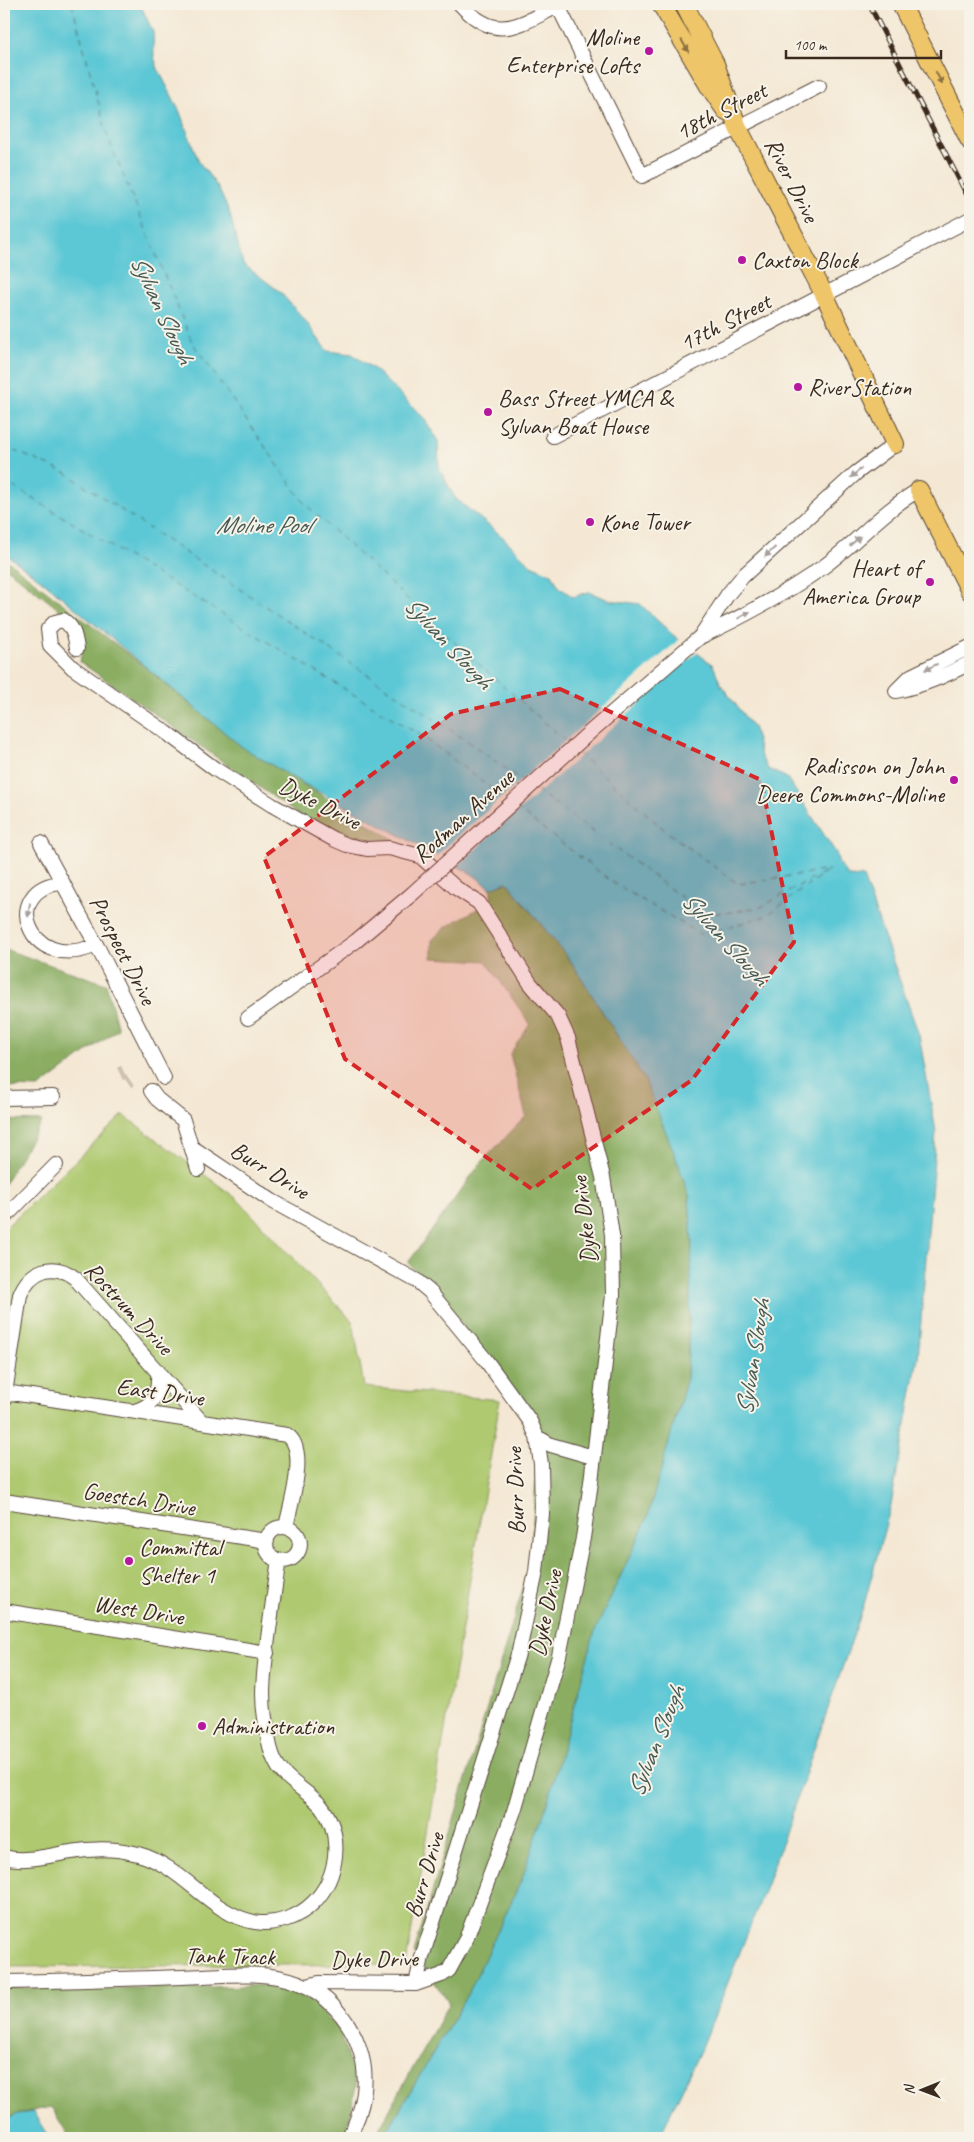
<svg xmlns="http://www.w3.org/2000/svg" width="974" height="2142" viewBox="0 0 974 2142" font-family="Caveat,sans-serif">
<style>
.green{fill:#aec96f;stroke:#747a46}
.forest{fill:#8aad62;stroke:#626c40}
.water{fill:#5dc8d5;stroke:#4c797a}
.pier{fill:#f4e8d4}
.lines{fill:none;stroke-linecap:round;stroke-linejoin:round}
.ferry{stroke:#455955;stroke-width:1;stroke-dasharray:6 5;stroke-linecap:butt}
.minor-tunnel{stroke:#cfc2b0;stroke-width:14;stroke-dasharray:14 7;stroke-linecap:butt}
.minor-casing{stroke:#574639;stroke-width:16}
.major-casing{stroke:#574639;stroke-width:20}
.minor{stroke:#fff;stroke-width:14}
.major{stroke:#eec569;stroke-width:18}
.rail-casing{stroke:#3b2a1e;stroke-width:5}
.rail{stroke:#f7f3e8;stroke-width:3;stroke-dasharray:9;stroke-linecap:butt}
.minor-bridge-casing{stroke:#574639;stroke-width:16;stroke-linecap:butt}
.minor-bridge{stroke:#fff;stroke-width:14}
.oneway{fill:#8c7040}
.oneway2{fill:#a79f9a}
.marked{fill:#d62828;fill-opacity:0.2;stroke:#d62828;stroke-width:4;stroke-dasharray:10 6;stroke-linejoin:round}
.poi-dot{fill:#b5179e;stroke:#f7f3e8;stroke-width:2}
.labels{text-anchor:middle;stroke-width:4;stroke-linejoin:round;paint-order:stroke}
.poi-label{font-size:24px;fill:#3b2a1e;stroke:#f7f3e8;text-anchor:start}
.street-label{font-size:24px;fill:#3b2a1e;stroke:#f7f3e8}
.water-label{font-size:25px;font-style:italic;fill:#455955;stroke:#f7f3e8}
</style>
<rect width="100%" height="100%" fill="#f7f3e8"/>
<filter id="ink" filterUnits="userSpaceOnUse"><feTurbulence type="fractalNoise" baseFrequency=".02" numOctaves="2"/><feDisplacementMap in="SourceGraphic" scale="10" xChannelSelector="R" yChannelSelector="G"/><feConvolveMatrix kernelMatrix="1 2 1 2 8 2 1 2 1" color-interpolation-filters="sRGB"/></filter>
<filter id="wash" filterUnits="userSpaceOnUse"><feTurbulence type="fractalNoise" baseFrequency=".0096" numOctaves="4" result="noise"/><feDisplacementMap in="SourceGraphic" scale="20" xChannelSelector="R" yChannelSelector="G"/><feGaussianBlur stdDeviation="1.12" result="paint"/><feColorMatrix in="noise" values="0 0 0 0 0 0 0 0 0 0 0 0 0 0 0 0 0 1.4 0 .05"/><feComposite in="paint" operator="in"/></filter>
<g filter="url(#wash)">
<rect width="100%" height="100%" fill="#f4e8d4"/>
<path class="green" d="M 123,1115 L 236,1198 L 353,1322 L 364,1387 L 500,1400 L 406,1964 L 4,1967 L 4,1229 Z"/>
<path class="forest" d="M 4,558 L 141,664 L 242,747 L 395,840 L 357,840 L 315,826 L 80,662 L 84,639 L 66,615 L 4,566 Z
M 507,882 L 572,963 L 645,1080 L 673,1150 L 689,1195 L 692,1245 L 687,1378 L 647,1519 L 595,1631 L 546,1807 L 522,1879 L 470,1990 L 383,2138 L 374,2138 L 449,2003 L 414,1953 L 530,1564 L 539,1432 L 452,1311 L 408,1263 L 480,1164 L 526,1116 L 510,1054 L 530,1024 L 486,961 L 432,958 L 432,940 L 444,928 L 491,901 L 491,888 Z
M 4,949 L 106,984 L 118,1029 L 39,1088 L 4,1087 Z
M 4,1120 L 42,1121 L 4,1184 Z
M 273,1985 L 311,2000 L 340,2031 L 356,2085 L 347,2131 L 342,2138 L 70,2138 L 51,2107 L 18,2114 L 4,2121 L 4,1988 L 184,1988 Z"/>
<path class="water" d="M 4,4 L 140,4 L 153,32 L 154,57 L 158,69 L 179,110 L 199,162 L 217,186 L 229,211 L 243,264 L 279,291 L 304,319 L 327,351 L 352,354 L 374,369 L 424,418 L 438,441 L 439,468 L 455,498 L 504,538 L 531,565 L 552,574 L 559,587 L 573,597 L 589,592 L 609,600 L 640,604 L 673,635 L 713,665 L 721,685 L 754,729 L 761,757 L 768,769 L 787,778 L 836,853 L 839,864 L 848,876 L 863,877 L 919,1035 L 936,1132 L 918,1358 L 891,1505 L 863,1608 L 767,1884 L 705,2040 L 659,2138 L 383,2138 L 470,1990 L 522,1879 L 546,1807 L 595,1631 L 647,1519 L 687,1378 L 692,1245 L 689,1195 L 673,1150 L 645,1080 L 572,963 L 507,882 L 491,888 L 472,874 L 295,779 L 242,747 L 40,579 L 4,553 Z
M 33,2112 L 49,2138 L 4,2138 L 4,2121 L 18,2114 Z"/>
<path class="pier" d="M 681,638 L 698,651 L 454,868 L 435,857 Z"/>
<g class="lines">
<path class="ferry" d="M 72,4 L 108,138 L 192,342 L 305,504 L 465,652 L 568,743
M 4,446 L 66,473 L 467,741 L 524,782
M 4,481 L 425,738 L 505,799
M 578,753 L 666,831 L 738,884 L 829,870
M 536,790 L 703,913 L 726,913 L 761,907 L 824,872
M 516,808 L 615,884 L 702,935 L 766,916 L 827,871"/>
</g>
</g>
<g filter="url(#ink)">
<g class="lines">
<path class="minor-tunnel" d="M 120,1074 L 124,1072
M 127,1082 L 130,1080"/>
<g class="minor-casing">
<path id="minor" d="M 460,4 C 498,45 519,24 562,4
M 557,4 L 642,176 L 819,86
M 553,436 L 970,219
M 700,637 L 728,594 L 743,576 L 856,473 L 895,444
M 700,637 C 742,617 785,594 823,567 C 856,543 883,510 919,490
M 77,648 C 75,637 74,627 63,620 L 55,622 L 48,629 L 50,645 L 73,668 L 167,733 L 215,769 L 272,805 L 333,839 L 347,845 L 367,849 L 389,848 L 420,856 L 456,888 L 479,903 L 530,983 L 558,1016 L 568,1038 L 603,1177 L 612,1235 L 613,1295 L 591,1482 L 583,1538 L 559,1656 L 514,1811 L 466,1939 L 449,1970 L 442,1975 L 416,1984 L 319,1983 L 307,1986
M 896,691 L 911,676 L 970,647
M 896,691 C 923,686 946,675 970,663
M 41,843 L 98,948 L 164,1078
M 63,883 C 0,886 26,976 96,945
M 248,1018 L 356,941 L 412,894
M 151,1091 L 157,1099 L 183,1120 L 198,1169
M 4,1098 L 53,1097
M 193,1148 L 272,1201 L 417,1281 L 430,1292 L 485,1359 L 530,1421 L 537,1437 L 541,1464 L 542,1514 L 536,1572 L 519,1651 L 422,1957 L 416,1984
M 4,1218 L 56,1165
M 5,1392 L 287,1435 C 309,1449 290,1506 286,1527
M 4,1400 L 20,1295 C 30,1270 53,1261 75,1278 L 200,1420
M 135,1411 C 156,1405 159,1391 158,1371
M 537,1437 L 551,1445 L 593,1457
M 4,1501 L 267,1541
M266 1544a17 17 0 1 1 34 0a17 17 0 1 1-34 0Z
M 4,1611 L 267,1653
M 4,1857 C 25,1863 50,1855 71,1852 C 94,1848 116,1848 138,1854 C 183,1866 209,1913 254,1922 C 275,1926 299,1917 313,1903 C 338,1878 344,1835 321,1806 C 309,1792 291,1784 279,1768 C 269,1753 268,1735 265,1718 C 261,1696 264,1675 266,1654 C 270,1622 274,1591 279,1560
M 4,1982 C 63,1981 123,1979 182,1977 C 220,1976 263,1969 299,1983 C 326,1993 350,2020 359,2047 C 370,2078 364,2110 348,2138"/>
</g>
<g class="major-casing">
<path id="major" d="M 661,4 L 709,86 L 726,111
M 684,4 L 715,64 L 738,128 L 825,296 L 895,444
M 901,4 L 970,141
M 919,490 L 970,591"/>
</g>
<use href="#minor" class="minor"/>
<use href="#major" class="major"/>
<g class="rail-casing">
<path id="rail" d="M 869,4 L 970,201"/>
</g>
<use href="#rail" class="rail"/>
<g class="minor-bridge-casing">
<path id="minor-bridge" d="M 412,894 L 590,732 L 700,637"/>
</g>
<use href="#minor-bridge" class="minor-bridge"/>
</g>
<defs><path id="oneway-solid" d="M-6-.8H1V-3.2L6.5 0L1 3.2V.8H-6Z" transform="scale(1.25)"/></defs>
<g class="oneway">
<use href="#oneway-solid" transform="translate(685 46) rotate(60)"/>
<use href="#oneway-solid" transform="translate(939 78) rotate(63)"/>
</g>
<g class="oneway2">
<use href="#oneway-solid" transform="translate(856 473) rotate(140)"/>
<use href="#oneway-solid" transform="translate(855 541) rotate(-41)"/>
<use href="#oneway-solid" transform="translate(770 552) rotate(138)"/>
<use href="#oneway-solid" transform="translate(744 615) rotate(-30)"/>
<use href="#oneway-solid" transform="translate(931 667) rotate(154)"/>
<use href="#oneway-solid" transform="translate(29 910) rotate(98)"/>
</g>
</g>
<path class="marked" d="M 560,689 L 761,780 L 794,942 L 692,1080 L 532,1189 L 345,1059 L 264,857 L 451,714 Z"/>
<g class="poi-dot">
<circle cx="649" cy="51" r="5"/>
<circle cx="742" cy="260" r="5"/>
<circle cx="798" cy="387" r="5"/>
<circle cx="488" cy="412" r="5"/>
<circle cx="590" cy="522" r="5"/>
<circle cx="930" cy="582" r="5"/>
<circle cx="954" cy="780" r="5"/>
<circle cx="129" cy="1561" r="5"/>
<circle cx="202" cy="1726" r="5"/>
</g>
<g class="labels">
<g class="poi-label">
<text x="639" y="45" text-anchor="end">Moline<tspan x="639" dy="28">Enterprise Lofts</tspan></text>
<text x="752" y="268">Caxton Block</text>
<text x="808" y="395">RiverStation</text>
<text x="498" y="406">Bass Street YMCA &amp;<tspan x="498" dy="28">Sylvan Boat House</tspan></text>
<text x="600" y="530">Kone Tower</text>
<text x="920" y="576" text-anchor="end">Heart of<tspan x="920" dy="28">America Group</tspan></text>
<text x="944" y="774" text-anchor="end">Radisson on John<tspan x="944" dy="28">Deere Commons-Moline</tspan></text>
<text x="139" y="1555">Committal<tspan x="139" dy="28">Shelter 1</tspan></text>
<text x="212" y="1734">Administration</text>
</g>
<g class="street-label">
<text transform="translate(721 111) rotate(-27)" y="8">18th Street</text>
<text transform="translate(792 180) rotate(63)" y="8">River Drive</text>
<text transform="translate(725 322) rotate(-27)" y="8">17th Street</text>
<text transform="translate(320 803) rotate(27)" y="8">Dyke Drive</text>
<text transform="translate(463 816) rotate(-42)" y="8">Rodman Avenue</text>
<text transform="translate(123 950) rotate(63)" y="8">Prospect Drive</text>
<text transform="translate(270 1170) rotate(32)" y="8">Burr Drive</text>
<text transform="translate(584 1220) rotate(-97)" y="8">Dyke Drive</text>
<text transform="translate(129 1308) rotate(47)" y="8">Rostrum Drive</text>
<text transform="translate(160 1392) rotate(8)" y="8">East Drive</text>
<text transform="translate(515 1491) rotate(-92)" y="8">Burr Drive</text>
<text transform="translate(139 1499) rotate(9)" y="8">Goestch Drive</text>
<text transform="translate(139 1610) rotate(9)" y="8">West Drive</text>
<text transform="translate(545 1613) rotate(-78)" y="8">Dyke Drive</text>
<text transform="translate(424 1875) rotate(-73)" y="8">Burr Drive</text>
<text transform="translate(230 1956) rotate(1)" y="8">Tank Track</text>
<text transform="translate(374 1959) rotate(-1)" y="8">Dyke Drive</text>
</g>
<g class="water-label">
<text transform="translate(163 309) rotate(65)" y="9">Sylvan Slough</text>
<text x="263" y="533">Moline Pool</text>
<text transform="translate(449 642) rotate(47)" y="9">Sylvan Slough</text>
<text transform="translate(726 938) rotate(48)" y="9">Sylvan Slough</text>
<text transform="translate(752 1357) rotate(-81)" y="9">Sylvan Slough</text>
<text transform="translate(655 1741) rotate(-68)" y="9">Sylvan Slough</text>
</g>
</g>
<rect width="974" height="2142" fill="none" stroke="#f7f3e8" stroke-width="20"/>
<g transform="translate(922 2090) rotate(269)" stroke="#f7f3e8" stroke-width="4" paint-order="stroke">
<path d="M0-4L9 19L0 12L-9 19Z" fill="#3b2a1e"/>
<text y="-8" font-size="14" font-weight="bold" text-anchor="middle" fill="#3b2a1e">N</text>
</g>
<path d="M786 50v8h155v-8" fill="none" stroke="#3b2a1e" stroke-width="2.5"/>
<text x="794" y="50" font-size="15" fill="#3b2a1e" stroke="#f7f3e8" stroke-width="4" paint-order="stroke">100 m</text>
</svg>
